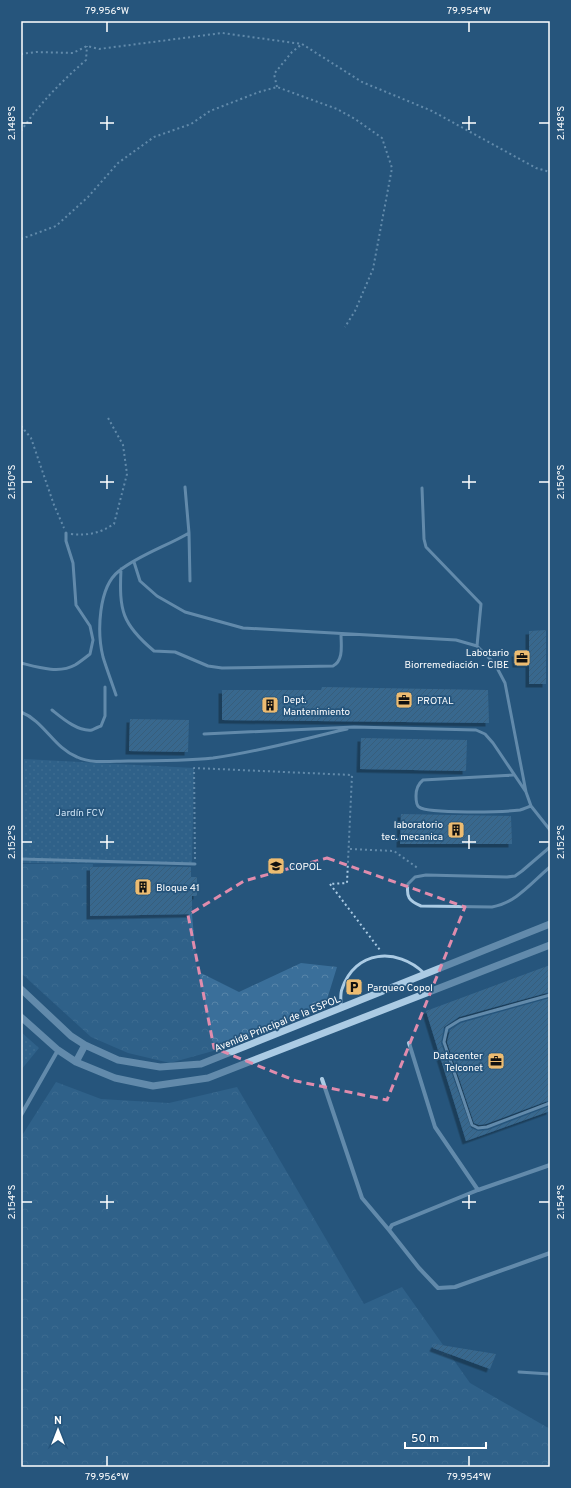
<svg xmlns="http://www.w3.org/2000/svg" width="571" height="1488" viewBox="0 0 571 1488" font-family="Overpass,sans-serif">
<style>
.grass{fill:url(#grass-dots)}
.forest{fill:url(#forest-crowns)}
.building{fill:url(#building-hatch);filter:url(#shadow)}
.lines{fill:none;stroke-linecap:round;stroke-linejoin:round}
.path{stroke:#abcbe4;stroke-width:2;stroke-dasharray:2 3;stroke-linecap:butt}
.service{stroke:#abcbe4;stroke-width:3}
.minor{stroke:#abcbe4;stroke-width:4}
.tertiary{stroke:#abcbe4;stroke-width:7}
.marked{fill:none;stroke:#e08cad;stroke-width:3;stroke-dasharray:8 5;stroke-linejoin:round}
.ticks{fill:none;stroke:#fff;stroke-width:1.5}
.labels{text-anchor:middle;stroke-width:3.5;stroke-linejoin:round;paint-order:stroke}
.poi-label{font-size:10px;fill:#fff;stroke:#26557c;text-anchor:start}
.park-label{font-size:10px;fill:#cee3f4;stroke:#26557c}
.street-label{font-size:10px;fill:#fff;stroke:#26557c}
.neatline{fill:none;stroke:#fff;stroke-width:1.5}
.ticks-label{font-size:10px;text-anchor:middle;fill:#fff}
</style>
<defs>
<pattern id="grass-dots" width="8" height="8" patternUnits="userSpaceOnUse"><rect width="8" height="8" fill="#3a6f9a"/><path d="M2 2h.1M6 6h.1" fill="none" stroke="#5885a9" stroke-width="1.8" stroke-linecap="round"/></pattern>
<pattern id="forest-crowns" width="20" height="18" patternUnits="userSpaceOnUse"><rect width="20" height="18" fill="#3a6f9a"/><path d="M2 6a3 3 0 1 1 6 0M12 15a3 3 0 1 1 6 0" fill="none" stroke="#5885a9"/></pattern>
<pattern id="building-hatch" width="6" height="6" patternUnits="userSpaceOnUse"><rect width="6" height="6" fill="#4f7fa5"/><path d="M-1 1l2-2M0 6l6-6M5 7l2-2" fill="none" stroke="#4e687d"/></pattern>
<filter id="shadow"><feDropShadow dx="-3.5" dy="3.5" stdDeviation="0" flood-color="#0009"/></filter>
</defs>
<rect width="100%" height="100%" fill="#26557c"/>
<path class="grass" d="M 24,759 L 194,768 L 192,864 L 22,863 Z
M 21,1032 L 39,1048 L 21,1070 Z"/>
<path class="forest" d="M 21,864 L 93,864 L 91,915 L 192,914 L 197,971 L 239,992 L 301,963 L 337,967 L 325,1006 L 213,1051 L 170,1063 L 128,1053 L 91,1037 L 21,973 Z
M 56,1082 L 101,1099 L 169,1103 L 237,1087 L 364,1304 L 402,1287 L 470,1383 L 550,1429 L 550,1467 L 21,1467 L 21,1137 Z"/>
<path class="building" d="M 546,630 L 546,684 L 529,684 L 529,664 L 516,664 L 515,653 L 529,653 L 529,631 Z
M 322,687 L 488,690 L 489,723 L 222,720 L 222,690 L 321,690 Z
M 130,719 L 189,720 L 188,752 L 129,751 Z
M 361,738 L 467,740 L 466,771 L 360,769 Z
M 401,814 L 511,816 L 512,844 L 400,844 Z
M 153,866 L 191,867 L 191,877 L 197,877 L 197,896 L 192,896 L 192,914 L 90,916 L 90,867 Z
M 550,965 L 550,992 L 459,1017 L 444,1027 L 441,1043 L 471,1128 L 478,1131 L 488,1130 L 550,1106 L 550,1111 L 466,1141 L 426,1011 Z
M 550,998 L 550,1100 L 486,1124 L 479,1125 L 474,1123 L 447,1042 L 450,1030 L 461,1023 Z
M 435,1344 L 496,1354 L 490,1369 L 433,1348 Z"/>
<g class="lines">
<path class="path" d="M 21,54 L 36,52 L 73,53 L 87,46 L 99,49 L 222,33 L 302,44 L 362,82 L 432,111 L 536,168 L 550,172
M 277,87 L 274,74 L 292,52 L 302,44
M 21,131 C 39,104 61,82 86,60 L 87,46
M 21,239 L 56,226 L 88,197 L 118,163 L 154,137 L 191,124 L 210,111 L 259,92 L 277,87 L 337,109 L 355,119 L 382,138 L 392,168 L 373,269 L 355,311 L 345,327
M 21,426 L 31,438 L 54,505 L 64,528
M 71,534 C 88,536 100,533 114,524 L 127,474 L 123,445 L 107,416
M 350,849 L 394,851 L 419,869
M 195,859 L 194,768 L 352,775 L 347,883 L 330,884
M 330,884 L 380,950"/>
<path class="service" d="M 422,488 L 424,539 L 426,547 L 481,604 L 477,646
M 189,533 L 190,581
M 134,562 L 140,581 L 157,596 L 185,612 L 243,628 L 456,640 L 477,646 L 495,664 L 505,683 L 526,792
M 121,569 C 119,611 122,624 154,651 L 175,652 L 208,666 L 222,668 L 333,666 C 344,660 341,645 341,634
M 21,663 C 37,667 59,674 75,665 C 80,662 85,658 90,654 L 93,640 L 90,626 L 76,605 L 73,563 L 66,541 L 66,533
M 116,695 C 112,683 107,670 103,657 C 97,633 98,587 119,571 C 139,555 167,546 189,533 L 185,487
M 52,710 C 62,718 78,732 92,730 C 94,729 98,727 101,726 L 105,716 L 105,687
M 21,712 C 44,721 54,748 77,757 C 92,764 112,761 128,761 C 157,761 185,761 213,758 C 258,752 303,739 347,729
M 204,734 L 354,727 L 476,730 L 485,734 L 493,743 L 526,792 L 531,806 L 550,830
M 513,775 L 423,780 C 418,784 416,789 416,796 C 416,800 416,805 419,807 C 428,814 505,812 520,810 C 524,809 528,807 531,806
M 550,847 L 522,871 L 515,876 L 507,877 L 426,875 L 415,877 L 408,884 C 406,897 409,901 421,906 L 492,907 C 516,903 532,882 550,867
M 21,859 L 195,864
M 550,995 L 460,1020 L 447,1028 L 444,1042 L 472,1125 L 478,1128 L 487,1127 L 550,1103
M 341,1007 C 341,1001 340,994 342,989 C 355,950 397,947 424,973
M 519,1372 L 550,1374"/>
<path class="minor" d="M 409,1043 L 435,1127 L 478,1190
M 322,1079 L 362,1198 L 389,1230
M 21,1115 L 58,1050
M 550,1165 L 478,1190 L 392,1225 L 389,1230 L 419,1268 L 438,1288 L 455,1287 L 550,1253"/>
<path class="tertiary" d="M 21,989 L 71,1036 L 85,1045 L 118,1060 L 160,1067 L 201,1064 L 550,924
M 21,1017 L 58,1050 L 76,1062 L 115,1078 L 153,1086 L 208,1078 L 550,945
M 76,1062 L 85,1045"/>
</g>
<path d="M0 0H571V1488H0ZM 327,858 L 465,907 L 387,1100 L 296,1081 L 214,1048 L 188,915 L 244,881 Z" fill="#26557c" fill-opacity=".55" fill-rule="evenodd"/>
<path class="marked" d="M 327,858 L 465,907 L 387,1100 L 296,1081 L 214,1048 L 188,915 L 244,881 Z"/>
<path class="ticks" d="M 107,22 L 107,32M 469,22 L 469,32M 107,116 L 107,130M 469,116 L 469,130M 22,123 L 32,123M 100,123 L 114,123M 462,123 L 476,123M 539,123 L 549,123M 107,475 L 107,489M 469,475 L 469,489M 22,482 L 32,482M 100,482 L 114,482M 462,482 L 476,482M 539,482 L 549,482M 107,835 L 107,849M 469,835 L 469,849M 22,842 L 32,842M 100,842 L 114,842M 462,842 L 476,842M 539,842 L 549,842M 107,1195 L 107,1209M 469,1195 L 469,1209M 22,1202 L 32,1202M 100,1202 L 114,1202M 462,1202 L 476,1202M 539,1202 L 549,1202M 107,1456 L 107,1466M 469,1456 L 469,1466"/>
<defs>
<g id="office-square" transform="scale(0.9)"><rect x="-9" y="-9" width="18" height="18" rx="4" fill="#edbc71" stroke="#26557c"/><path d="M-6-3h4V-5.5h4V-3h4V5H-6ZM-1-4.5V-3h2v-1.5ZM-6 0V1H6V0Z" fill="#111"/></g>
<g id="building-square" transform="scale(0.9)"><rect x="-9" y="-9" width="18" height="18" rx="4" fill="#edbc71" stroke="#26557c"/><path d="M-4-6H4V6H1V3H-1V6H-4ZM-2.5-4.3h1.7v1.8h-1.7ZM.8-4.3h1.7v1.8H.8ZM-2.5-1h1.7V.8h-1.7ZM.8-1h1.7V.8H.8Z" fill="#111"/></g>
<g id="school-square" transform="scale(0.9)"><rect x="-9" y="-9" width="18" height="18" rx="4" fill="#edbc71" stroke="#26557c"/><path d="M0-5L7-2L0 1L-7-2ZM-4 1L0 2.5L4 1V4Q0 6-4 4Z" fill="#111"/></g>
<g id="parking-square" transform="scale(0.9)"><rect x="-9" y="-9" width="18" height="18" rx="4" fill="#edbc71" stroke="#26557c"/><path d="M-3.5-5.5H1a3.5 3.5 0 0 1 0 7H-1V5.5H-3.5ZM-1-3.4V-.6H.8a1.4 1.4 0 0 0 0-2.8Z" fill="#111"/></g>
</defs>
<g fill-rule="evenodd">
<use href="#office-square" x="522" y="658"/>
<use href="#office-square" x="404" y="700"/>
<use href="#building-square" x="270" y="705"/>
<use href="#building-square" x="456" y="830"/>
<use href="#school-square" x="276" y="866"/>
<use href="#building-square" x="143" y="887"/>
<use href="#parking-square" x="354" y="987"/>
<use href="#office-square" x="496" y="1061"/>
</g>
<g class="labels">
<g class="poi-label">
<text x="509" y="656" text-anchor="end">Labotario<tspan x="509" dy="12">Biorremediación - CIBE</tspan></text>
<text x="283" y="703">Dept.<tspan x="283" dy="12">Mantenimiento</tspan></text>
<text x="417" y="704">PROTAL</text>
<text x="443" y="828" text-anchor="end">laboratorio<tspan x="443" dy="12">tec. mecanica</tspan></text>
<text x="289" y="870">COPOL</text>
<text x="156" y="891">Bloque 41</text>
<text x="367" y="991">Parqueo Copol</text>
<text x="483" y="1059" text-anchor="end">Datacenter<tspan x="483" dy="12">Telconet</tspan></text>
</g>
<g class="park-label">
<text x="80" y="816">Jardín FCV</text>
</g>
<g class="street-label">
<text transform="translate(277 1023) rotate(-22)" y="4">Avenida Principal de la ESPOL</text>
</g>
</g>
<rect width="571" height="1488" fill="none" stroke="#26557c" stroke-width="44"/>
<g transform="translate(58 1430)" stroke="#26557c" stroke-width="3" paint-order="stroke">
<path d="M0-3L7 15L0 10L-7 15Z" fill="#ffffff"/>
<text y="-6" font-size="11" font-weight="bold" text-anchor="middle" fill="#ffffff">N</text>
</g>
<path d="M405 1442v6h81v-6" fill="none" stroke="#ffffff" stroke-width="2"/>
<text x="411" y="1442" font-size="12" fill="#ffffff" stroke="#26557c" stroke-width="3" paint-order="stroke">50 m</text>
<rect x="22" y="22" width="527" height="1444" class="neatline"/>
<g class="ticks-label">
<text x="107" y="14">79.956°W</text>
<text x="469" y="14">79.954°W</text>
<text transform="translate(11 123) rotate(-90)" y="4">2.148°S</text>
<text transform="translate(560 123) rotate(-90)" y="4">2.148°S</text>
<text transform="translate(11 482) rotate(-90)" y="4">2.150°S</text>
<text transform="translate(560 482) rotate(-90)" y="4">2.150°S</text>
<text transform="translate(11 842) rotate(-90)" y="4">2.152°S</text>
<text transform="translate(560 842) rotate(-90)" y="4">2.152°S</text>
<text transform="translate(11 1202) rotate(-90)" y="4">2.154°S</text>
<text transform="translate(560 1202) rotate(-90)" y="4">2.154°S</text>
<text x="107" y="1480">79.956°W</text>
<text x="469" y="1480">79.954°W</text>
</g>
</svg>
